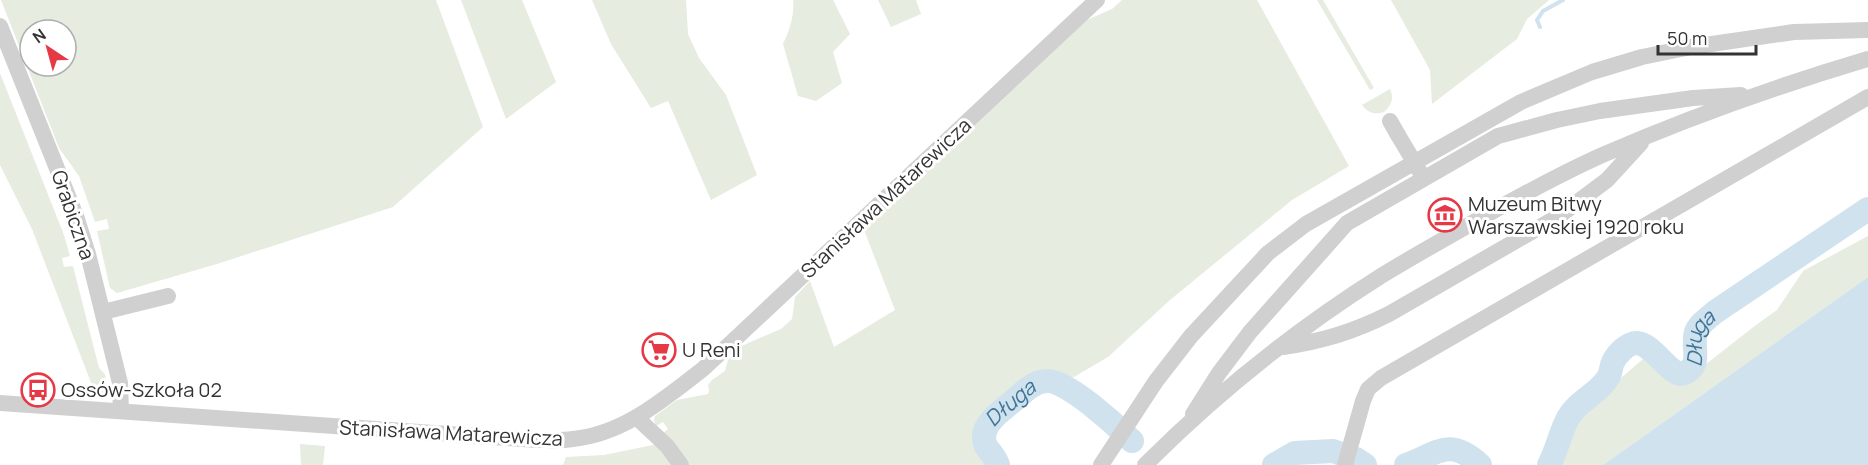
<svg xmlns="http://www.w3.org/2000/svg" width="1868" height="465" viewBox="0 0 1868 465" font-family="Manrope,sans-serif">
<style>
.green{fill:#e6ecdf;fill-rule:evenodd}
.water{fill:#cfe2ee}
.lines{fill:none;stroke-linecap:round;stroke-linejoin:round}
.stream{stroke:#cfe2ee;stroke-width:4}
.river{stroke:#cfe2ee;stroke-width:24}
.minor{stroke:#d0d0d0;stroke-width:16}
.minor-bridge{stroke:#d0d0d0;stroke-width:16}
.labels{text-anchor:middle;stroke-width:6;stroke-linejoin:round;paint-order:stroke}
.street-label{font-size:20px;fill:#333;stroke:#fff}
.poi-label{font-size:20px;fill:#333;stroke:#fff;text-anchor:start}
.water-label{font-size:21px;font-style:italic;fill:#3f7597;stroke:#fff}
</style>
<rect width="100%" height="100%" fill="#fff"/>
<path class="green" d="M 1,0 L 436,0 L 483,127 L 393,207 L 217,264 L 117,293 L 110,288 L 97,231 L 109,229 L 107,219 L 95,222 L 79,176 L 59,148 ZM 30,30 L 66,30 L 66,66 L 30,66 Z
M 461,0 L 522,0 L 556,82 L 506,119 Z
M 592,0 L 686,0 L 688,34 L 699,58 L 726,95 L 757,175 L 711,200 L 668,101 L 651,108 L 611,44 Z
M 793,0 L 833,0 L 850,34 L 833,52 L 842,83 L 816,101 L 798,96 L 783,44 C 789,32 795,14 793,0 Z
M 878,0 L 916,0 L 921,14 L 891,27 Z
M 1122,0 L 1257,0 L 1349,166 L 1292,200 L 1170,300 L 1108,357 L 1067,381 C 1062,378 1055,373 1050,373 C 1035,370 989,405 982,418 C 980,422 978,428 977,432 C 976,451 989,452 990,465 L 687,465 L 661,435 L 668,429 L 663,422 L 656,426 L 654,420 L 655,416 L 677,400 L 708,394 L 709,390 L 708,385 L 712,380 L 725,371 L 728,360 L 735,350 L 748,343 L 781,329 L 792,319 L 795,297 L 810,281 L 834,347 L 895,310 L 864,230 L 1087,20 L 1112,9 Z
M 1317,0 L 1323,0 L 1374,88 L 1370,90 Z
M 1391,0 L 1549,0 L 1527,19 L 1517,39 L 1432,104 L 1430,70 Z
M 0,73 L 64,235 L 70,256 L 62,258 L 64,267 L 73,266 L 99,368 L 105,374 L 107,386 L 104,393 L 95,393 L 32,229 L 0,165 Z
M 1390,89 C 1394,98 1392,105 1384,112 C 1375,115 1368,113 1362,105 Z
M 1868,236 L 1868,277 L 1603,465 L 1559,465 L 1562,461 L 1578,415 L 1643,359 L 1655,364 L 1665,378 L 1678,386 L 1756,325 L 1777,310 L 1803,271 Z
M 300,444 L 325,446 L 323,465 L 301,465 Z
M 658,444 L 676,465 L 563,465 L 566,457 L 604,455 Z"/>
<path class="water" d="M 1868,277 L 1868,465 L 1603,465 Z"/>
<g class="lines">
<path class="stream" d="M 1540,27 L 1537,20 L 1543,11 L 1563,0"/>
<g class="river">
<path id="s1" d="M 998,465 C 995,456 990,453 986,446 C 977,427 1000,412 1012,402 C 1022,394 1033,381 1047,381 C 1067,380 1117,426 1132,441"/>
<path d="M 1274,465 L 1295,453 L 1333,451 L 1356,459 L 1365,465"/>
<path d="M 1406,465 C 1437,454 1449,436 1480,465"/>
<path id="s2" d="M 1549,465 C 1557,450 1560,433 1568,418 C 1577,401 1600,393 1609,376 C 1611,372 1611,366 1613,362 C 1617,354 1627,343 1637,343 C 1654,344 1672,380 1685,373 C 1703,364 1691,347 1696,332 C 1699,324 1708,318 1715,312 L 1868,209"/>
</g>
<path class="minor" d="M 0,26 L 76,216 L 88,254 L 120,383 L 121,411
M 1390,121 L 1398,135
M 103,312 L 168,296
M 1283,347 C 1323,341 1353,332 1389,314 L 1559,216 L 1607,180 L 1641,143
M 0,403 L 536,440 C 548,440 561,441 573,439 C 624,434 664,399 703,369 L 1097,0
M 1193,414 L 1219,373 L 1250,332 L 1347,223 L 1498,136 L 1557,120 L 1600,111 L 1693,98 L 1741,95
M 636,417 L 667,446 L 681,465
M 1101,465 L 1156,381 L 1191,336 L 1268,253 L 1306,224 L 1521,102 L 1592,72 L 1642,57 L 1691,47 L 1794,32 L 1868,30
M 1145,465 C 1216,394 1297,329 1381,276 C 1407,260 1434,245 1460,230 C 1505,204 1552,178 1600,156 C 1687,118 1777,86 1868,59
M 1345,465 L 1363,401 L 1368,389 L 1381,378 L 1868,97"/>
<path class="minor-bridge" d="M 1398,135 L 1420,172"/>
</g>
<defs>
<g id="museum-ring" transform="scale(1.725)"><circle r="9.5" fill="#fff" stroke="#e63946" stroke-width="1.5"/><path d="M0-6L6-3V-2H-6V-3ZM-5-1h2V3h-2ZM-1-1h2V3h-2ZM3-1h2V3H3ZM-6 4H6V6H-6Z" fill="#e63946"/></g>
<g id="supermarket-ring" transform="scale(1.725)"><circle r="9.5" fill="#fff" stroke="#e63946" stroke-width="1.5"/><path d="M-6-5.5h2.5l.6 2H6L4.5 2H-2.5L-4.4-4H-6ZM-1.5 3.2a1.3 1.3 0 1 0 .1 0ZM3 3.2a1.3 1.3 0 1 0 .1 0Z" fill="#e63946"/></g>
<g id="bus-ring" transform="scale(1.725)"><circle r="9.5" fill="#fff" stroke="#e63946" stroke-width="1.5"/><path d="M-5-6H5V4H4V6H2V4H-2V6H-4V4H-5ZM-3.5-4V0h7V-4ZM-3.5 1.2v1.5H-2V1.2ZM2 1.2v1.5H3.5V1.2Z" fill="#e63946"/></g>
</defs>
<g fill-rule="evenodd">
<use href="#museum-ring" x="1445" y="215"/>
<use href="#supermarket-ring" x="659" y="350"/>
<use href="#bus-ring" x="38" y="390"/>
</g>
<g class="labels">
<g class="street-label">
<text transform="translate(886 198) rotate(-43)" y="7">Stanisława Matarewicza</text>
<text transform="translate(73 215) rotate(71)" y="7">Grabiczna</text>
<text transform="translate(451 433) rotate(3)" y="7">Stanisława Matarewicza</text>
</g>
<g class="poi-label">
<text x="1468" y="211">Muzeum Bitwy<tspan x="1468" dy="23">Warszawskiej 1920 roku</tspan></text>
<text x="682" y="357">U Reni</text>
<text x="61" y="397">Ossów-Szkoła 02</text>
</g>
<g class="water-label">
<text dy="7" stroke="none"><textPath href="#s2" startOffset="255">Długa</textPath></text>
<text dy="7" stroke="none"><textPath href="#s1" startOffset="76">Długa</textPath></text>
</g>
</g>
<g transform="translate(48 48) rotate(324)"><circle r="28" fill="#ffffff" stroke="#adadad" stroke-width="1.5"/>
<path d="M0-4.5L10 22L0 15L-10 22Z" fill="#e63946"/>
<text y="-9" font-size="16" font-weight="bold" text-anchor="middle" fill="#333333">N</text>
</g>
<path d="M1658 45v9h98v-9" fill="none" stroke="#333333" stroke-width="3"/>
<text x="1667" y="45" font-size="18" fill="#333333" stroke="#ffffff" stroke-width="4.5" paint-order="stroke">50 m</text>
</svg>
